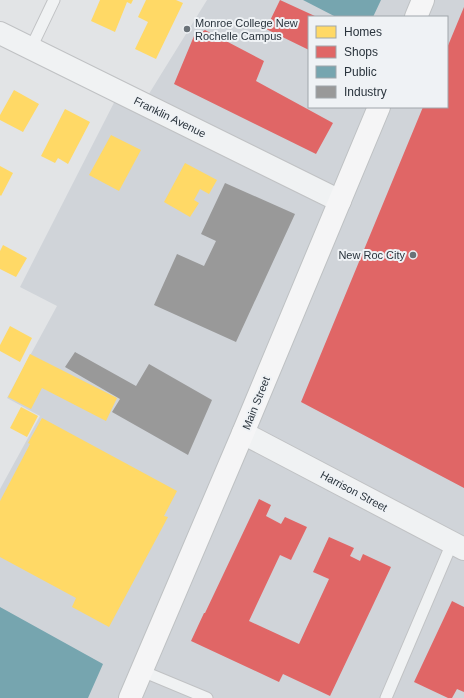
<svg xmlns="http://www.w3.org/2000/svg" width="464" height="698" viewBox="0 0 464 698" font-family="Helvetica,sans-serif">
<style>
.built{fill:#d0d4d9;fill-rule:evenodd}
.homes{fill:#ffd966}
.shops{fill:#e06666}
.public{fill:#76a5af}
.industry{fill:#999}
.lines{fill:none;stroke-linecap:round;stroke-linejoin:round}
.service-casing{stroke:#c0c2c4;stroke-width:13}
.tertiary-casing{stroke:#c0c2c4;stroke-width:24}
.primary-casing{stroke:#bec1c3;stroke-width:24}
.service{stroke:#f0f2f3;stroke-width:11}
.tertiary{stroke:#f0f2f3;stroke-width:22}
.primary{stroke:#f5f5f6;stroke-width:22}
.poi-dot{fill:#6a7278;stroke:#eff2f5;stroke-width:1.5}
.labels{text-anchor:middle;stroke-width:4;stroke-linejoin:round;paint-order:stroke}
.poi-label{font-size:11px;fill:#2a343d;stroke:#eff2f5;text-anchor:start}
.street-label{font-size:11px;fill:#2a343d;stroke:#eff2f5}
</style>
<rect width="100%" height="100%" fill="#e2e4e6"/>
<path class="built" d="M 207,0 L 464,0 L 464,698 L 0,698 L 0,489 L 40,416 L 7,398 L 57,306 L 20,287 L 122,87 L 147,97 ZM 309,17 L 447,17 L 447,107 L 309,107 Z"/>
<path class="homes" d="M 100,0 L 133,0 L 131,4 L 127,2 L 115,32 L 91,21 Z
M 146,0 L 176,0 L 183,3 L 156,59 L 135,49 L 148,22 L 138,17 Z
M 14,90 L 39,104 L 23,132 L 0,120 L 0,115 Z
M 65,109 L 90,122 L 68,164 L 58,158 L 55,163 L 41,156 Z
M 111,135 L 141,150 L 119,191 L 89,175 Z
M 185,163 L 217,180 L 209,194 L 200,189 L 194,200 L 199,203 L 190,217 L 164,202 Z
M 0,166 L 13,173 L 1,196 L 0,195 Z
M 3,245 L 27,258 L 16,277 L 0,269 L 0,251 Z
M 10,326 L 32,338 L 20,362 L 0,351 L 0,345 Z
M 30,354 L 117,398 L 106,421 L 42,388 L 31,409 L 8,397 Z
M 21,407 L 38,416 L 27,437 L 10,428 Z
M 42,418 L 177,491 L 164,516 L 168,517 L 109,627 L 72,607 L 76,598 L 0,557 L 0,501 L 30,444 L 28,443 Z"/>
<path class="shops" d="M 280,0 L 317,17 L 309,17 L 309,50 L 266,29 Z
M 464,7 L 464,488 L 301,402 L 423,107 L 447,107 L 447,48 Z
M 205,30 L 264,61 L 256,81 L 333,123 L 316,154 L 174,84 L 194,36 Z
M 259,499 L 271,505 L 266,516 L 281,524 L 285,517 L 307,527 L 291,560 L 280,555 L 249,621 L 299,644 L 329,579 L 313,572 L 329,537 L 354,548 L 350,556 L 360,561 L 363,554 L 391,567 L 330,696 L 283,674 L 279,682 L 191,641 L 204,613 L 205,613 Z
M 452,601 L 464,607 L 464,692 L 457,689 L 452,698 L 448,698 L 414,682 Z"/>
<path class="public" d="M 303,0 L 381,0 L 373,17 L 336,17 Z
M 0,607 L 103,664 L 88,698 L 0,698 Z"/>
<path class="industry" d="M 225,183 L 295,214 L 236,342 L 154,305 L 177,254 L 204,266 L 216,241 L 201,234 Z
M 75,352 L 136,386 L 149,364 L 212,400 L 188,455 L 112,412 L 120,399 L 65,367 Z"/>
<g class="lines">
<g class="service-casing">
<path id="service" d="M 31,48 L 54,0
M 142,671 L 207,698
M 386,698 L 452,543"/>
</g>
<g class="tertiary-casing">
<path id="tertiary" d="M 0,33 L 340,201
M 243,433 L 464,549"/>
</g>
<g class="primary-casing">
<path id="primary" d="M 416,17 L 423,0
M 130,698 L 243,433 L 379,107"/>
</g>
<use href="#service" class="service"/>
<use href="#tertiary" class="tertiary"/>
<use href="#primary" class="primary"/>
</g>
<g class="poi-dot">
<circle cx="187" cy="29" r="4"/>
<circle cx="413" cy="255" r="4"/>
</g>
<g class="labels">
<g class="poi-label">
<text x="195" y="27">Monroe College New<tspan x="195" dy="13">Rochelle Campus</tspan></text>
<text x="405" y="259" text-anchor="end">New Roc City</text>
</g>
<g class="street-label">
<text transform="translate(170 117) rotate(26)" y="4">Franklin Avenue</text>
<text transform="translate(256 403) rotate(-68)" y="4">Main Street</text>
<text transform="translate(354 491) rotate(28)" y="4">Harrison Street</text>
</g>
</g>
<rect x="308" y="16" width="140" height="92" fill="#eff2f5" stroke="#a0a6ab"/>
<rect x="316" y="26" width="20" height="12" fill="#ffd966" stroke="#a0a6ab"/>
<text x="344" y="36" font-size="12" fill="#2a343d">Homes</text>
<rect x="316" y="46" width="20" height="12" fill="#e06666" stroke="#a0a6ab"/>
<text x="344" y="56" font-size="12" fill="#2a343d">Shops</text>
<rect x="316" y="66" width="20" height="12" fill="#76a5af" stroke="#a0a6ab"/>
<text x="344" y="76" font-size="12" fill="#2a343d">Public</text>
<rect x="316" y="86" width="20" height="12" fill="#999999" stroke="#a0a6ab"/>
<text x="344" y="96" font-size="12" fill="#2a343d">Industry</text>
</svg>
